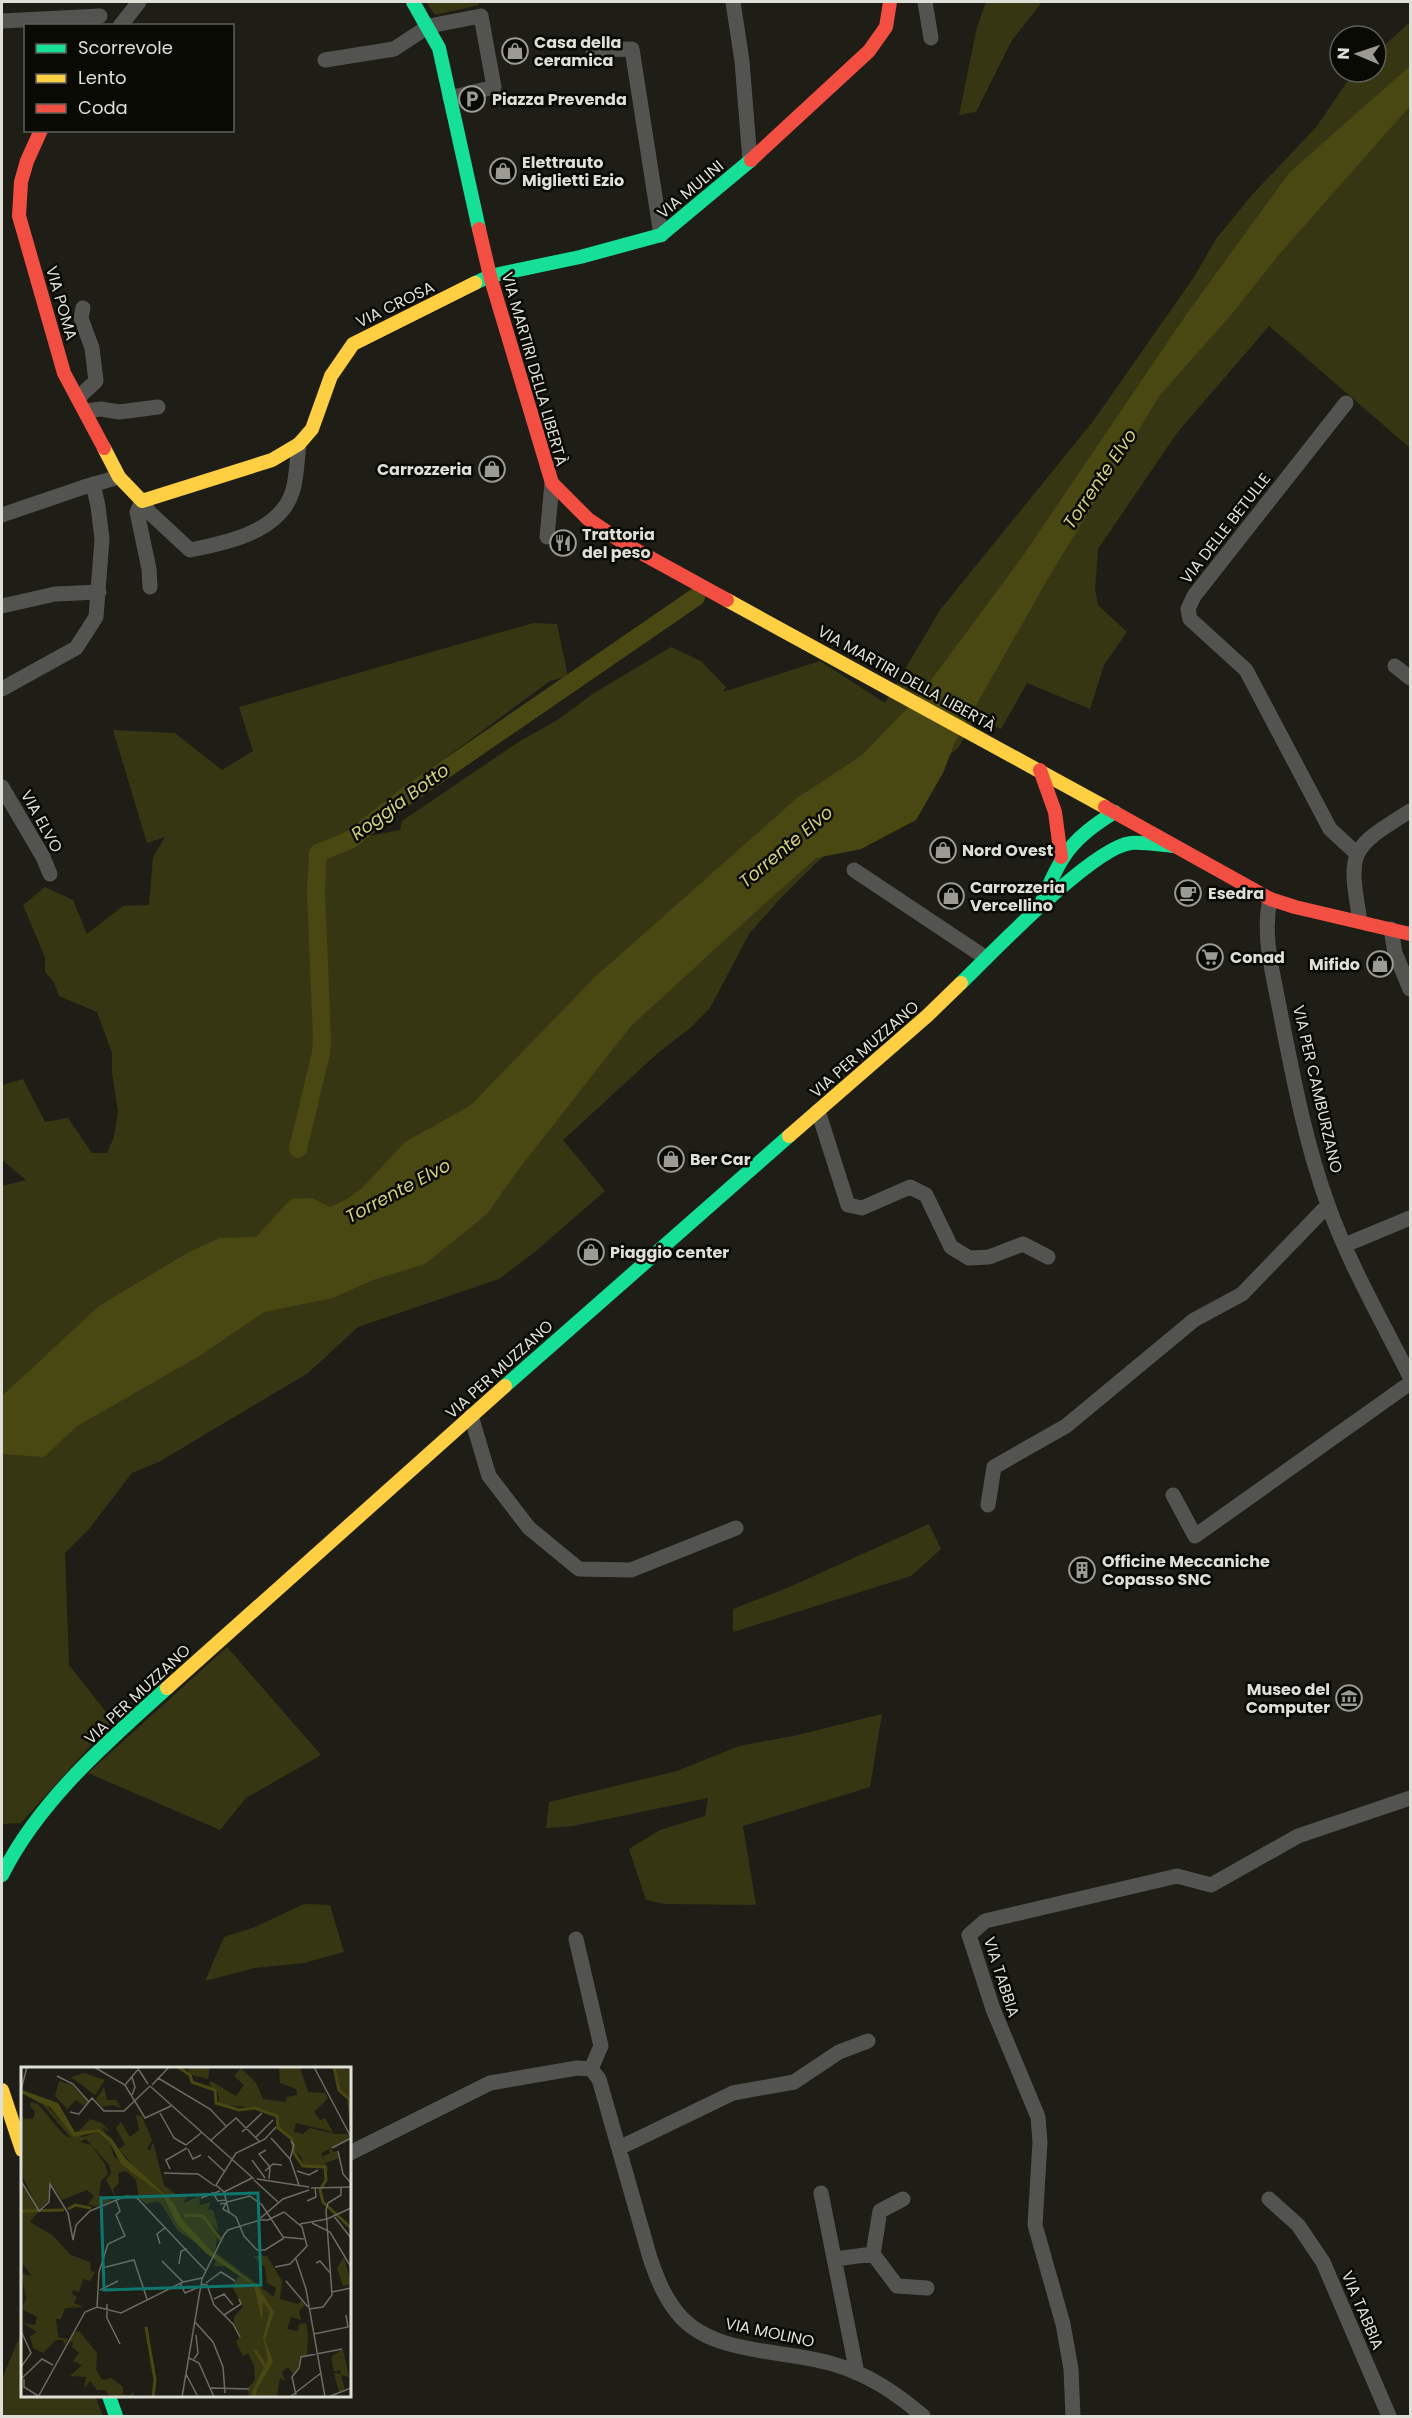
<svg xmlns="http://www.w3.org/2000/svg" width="1412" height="2418" viewBox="0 0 1412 2418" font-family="Poppins,sans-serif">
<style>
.green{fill:#373612}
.water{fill:#4a4812}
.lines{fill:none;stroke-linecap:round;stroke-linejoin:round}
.canal{stroke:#4a4812;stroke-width:18}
.street{stroke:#535450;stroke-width:15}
.fast{stroke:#16e098;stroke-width:14}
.slow{stroke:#ffcf43;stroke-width:14}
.jam{stroke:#f24e42;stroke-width:14}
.labels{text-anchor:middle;stroke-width:5;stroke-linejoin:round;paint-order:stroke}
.poi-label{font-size:16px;font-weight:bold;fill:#dedfd6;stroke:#0a0a05;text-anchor:start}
.street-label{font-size:16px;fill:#dedfd6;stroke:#0a0a05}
.water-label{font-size:18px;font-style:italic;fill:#d2d07b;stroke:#0a0a05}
.inset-river{fill:none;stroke:#4a4812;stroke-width:3}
.inset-road{fill:none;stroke:#6b6b63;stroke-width:1.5}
.view{fill:#0f766e;fill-opacity:0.15;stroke:#0f766e;stroke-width:3}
.inset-edge{fill:none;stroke:#dedfd6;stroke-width:3}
</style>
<rect width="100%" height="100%" fill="#1e1e17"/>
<path class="green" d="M 426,2 L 478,2 L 479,5 L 435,15 Z
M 986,2 L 1042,2 L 1012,40 L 976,112 L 959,115 L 977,27 Z
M 1410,22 L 1410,448 L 1269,326 L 1177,433 L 1098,549 L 1095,590 L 1098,605 L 1127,632 L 1104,665 L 1090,709 L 1027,683 L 1001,729 L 976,718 L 958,748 L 818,861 L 779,900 L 749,934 L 710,1008 L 689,1029 L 659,1052 L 563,1140 L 605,1191 L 536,1251 L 499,1279 L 358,1327 L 308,1373 L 159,1462 L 132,1473 L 89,1529 L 65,1553 L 69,1665 L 113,1721 L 21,1823 L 2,1824 L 2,1186 L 26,1180 L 2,1160 L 2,1085 L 23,1079 L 45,1122 L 68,1118 L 92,1153 L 107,1153 L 114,1137 L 118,1111 L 112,1073 L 112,1053 L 97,1012 L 59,996 L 54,982 L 45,972 L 45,957 L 23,905 L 45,887 L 73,900 L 87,934 L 123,906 L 149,905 L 153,857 L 165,837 L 147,843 L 113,730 L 175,733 L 222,770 L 253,751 L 239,707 L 533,623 L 557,624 L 568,676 L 550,681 L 399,792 L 345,836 L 315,851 L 313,893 L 316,963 L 321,961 L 321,858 L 350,840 L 400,830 L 402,821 L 520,741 L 559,719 L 594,693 L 671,647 L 701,661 L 726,687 L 723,692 L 820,661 L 885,703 L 940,610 L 1094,420 L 1194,277 L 1216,239 L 1252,195 L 1317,126 L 1351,76 L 1350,73 L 1376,72 L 1376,53 Z
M 929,1524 L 941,1549 L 911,1576 L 733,1632 L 733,1609 L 787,1588 Z
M 227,1647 L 321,1755 L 246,1798 L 220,1830 L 88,1773 Z
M 882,1714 L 870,1787 L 743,1826 L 756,1905 L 665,1904 L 646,1900 L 629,1849 L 660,1830 L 705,1816 L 708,1798 L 573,1826 L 546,1828 L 549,1802 L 677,1771 L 739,1746 L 798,1735 Z
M 304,1904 L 330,1905 L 344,1952 L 304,1963 L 255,1968 L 205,1981 L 224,1937 L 255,1927 Z
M 22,2331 L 22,2396 L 95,2396 L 103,2416 L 2,2416 L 2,2379 Z"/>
<path class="water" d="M 1410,66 L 1410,106 L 1282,251 L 1231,315 L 1160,395 L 1050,575 L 955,742 L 943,773 L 916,820 L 861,849 L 816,858 L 762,906 L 631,1026 L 518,1170 L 487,1214 L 425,1264 L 373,1280 L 333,1298 L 264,1312 L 201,1355 L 77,1426 L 44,1457 L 2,1454 L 2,1396 L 99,1306 L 189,1252 L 220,1238 L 256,1237 L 291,1199 L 312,1198 L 330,1207 L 349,1198 L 362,1188 L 405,1142 L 471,1105 L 595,977 L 797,798 L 862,755 L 920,695 L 1020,560 L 1188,312 L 1289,173 Z"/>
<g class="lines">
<path class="canal" d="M 298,1149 L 321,1053 L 322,1040 L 316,892 L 318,853 L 350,840 L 405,797 L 696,597"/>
<path class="street" d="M 733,2 L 742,61 L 750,161
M 925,2 L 931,38
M 2,21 L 100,16
M 120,26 L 139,2
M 593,50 L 632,49 L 661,235
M 325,60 L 394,49 L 429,26 L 481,16 L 494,87 L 450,98
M 78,398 L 96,381 L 92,348 L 81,318 L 83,308
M 1346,403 L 1194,596 L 1188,609 L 1190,619 L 1246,670 L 1330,829 L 1356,853
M 86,411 L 101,409 L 119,412 L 158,407
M 142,501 L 149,512 L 190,550 C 226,543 281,532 293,490 C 297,475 297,459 299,444
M 142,501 L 137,512 L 149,569 L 150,587
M 2,515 L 84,487 L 119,477
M 547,537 L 552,483
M 2,606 L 55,594 L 99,592
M 1395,666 L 1410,678
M 2,689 L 76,648 L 96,617 L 102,539 L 98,506 L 93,484
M 2,787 L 43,857 L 50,874
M 854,870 L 986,958
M 1270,899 C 1262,936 1273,973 1280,1011 C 1293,1076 1305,1142 1328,1205 C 1349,1264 1382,1321 1410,1377
M 1360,921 C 1348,850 1349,849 1410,811
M 1391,929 L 1395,953 L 1410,989
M 818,1111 L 848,1205 L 862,1208 L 910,1187 L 926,1195 L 951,1247 L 969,1258 L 989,1257 L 1023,1244 L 1048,1257
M 1345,1245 L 1410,1218
M 471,1416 L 489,1476 L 529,1528 L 579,1569 L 631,1570 L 736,1528
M 1173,1495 L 1195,1536 L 1410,1383
M 988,1505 L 994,1467 L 1066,1426 L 1194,1320 L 1242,1294 L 1328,1205
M 576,1939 L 601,2046 L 591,2069
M 619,2148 L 733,2093 L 794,2082 L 839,2052 L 868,2041
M 350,2153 L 490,2083 L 577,2068 L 591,2069 L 599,2079 L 650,2258 C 656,2275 662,2292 673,2307 C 706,2357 782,2348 833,2364 C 868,2374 896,2393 923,2416
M 821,2193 L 857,2373
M 1269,2199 L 1298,2225 L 1323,2262 L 1389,2416
M 873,2254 L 897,2286 L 927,2288
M 835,2259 L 873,2254 L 880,2211 L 903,2199
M 1073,2416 L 1071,2369 L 1063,2324 L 1035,2225 L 1040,2142 L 1038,2117 L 993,2009 L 969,1935 L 985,1921 L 1177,1876 L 1211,1885 L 1298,1836 L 1410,1798"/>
<path class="fast" d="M 413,2 L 439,48 L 479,229
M 475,283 L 490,276 L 580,257 L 661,235 L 751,160
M 1041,904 C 1061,856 1070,839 1115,812
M 961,983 C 992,953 1093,847 1131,843 C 1145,842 1160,845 1173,846
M 505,1386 L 789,1136
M 2,1875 C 39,1801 106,1743 167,1688
M 109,2396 L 116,2416"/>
<path class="slow" d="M 104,448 L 119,477 L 142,501 L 272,460 L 299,444 L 312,429 L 331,376 L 353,344 L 475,283
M 727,600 L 1105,807
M 789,1136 L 927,1016 L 961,983
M 167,1688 L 505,1386
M 2,2090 L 22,2150"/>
<path class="jam" d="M 41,130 L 27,161 L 21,182 L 19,216 L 64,373 L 104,448
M 751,160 L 869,51 L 886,27 L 890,2
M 479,229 L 490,276 L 552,483 L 588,519 L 625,544 L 727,600
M 1040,770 L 1055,812 L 1061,857
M 1105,807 L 1270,899 L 1295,907 L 1410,934"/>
</g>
<defs>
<g id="shop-ring" transform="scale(1.35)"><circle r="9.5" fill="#0a0a05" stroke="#9b9b93" stroke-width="1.5"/><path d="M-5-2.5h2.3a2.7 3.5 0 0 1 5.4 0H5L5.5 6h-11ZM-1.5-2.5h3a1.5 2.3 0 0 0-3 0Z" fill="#9b9b93"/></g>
<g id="parking-ring" transform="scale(1.35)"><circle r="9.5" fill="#0a0a05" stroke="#9b9b93" stroke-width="1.5"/><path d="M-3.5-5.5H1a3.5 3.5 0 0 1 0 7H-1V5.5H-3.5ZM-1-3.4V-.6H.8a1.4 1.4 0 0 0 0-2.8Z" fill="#9b9b93"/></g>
<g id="restaurant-ring" transform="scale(1.35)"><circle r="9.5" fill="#0a0a05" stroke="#9b9b93" stroke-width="1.5"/><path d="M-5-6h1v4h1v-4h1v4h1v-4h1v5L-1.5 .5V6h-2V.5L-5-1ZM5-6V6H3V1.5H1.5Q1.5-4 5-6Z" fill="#9b9b93"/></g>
<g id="cafe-ring" transform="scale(1.35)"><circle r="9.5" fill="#0a0a05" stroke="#9b9b93" stroke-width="1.5"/><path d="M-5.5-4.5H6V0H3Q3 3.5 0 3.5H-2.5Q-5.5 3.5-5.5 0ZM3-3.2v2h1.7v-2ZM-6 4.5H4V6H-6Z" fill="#9b9b93"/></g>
<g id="supermarket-ring" transform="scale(1.35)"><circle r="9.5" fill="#0a0a05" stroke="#9b9b93" stroke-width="1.5"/><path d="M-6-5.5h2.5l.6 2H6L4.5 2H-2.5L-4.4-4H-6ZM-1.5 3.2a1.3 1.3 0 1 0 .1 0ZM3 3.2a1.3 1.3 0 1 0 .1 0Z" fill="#9b9b93"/></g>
<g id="building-ring" transform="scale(1.35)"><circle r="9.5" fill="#0a0a05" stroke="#9b9b93" stroke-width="1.5"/><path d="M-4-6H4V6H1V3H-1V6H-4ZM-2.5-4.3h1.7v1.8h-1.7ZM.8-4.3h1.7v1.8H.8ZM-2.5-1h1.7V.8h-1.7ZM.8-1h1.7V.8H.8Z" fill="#9b9b93"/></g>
<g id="museum-ring" transform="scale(1.35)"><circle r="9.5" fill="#0a0a05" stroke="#9b9b93" stroke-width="1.5"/><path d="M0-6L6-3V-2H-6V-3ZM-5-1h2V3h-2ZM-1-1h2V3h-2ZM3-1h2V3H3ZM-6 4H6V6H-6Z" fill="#9b9b93"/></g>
</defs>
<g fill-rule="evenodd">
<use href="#shop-ring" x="515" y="51"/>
<use href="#parking-ring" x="472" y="99"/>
<use href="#shop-ring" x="503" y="171"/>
<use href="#shop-ring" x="492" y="469"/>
<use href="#restaurant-ring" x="563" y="543"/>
<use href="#shop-ring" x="943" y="850"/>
<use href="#cafe-ring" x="1188" y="893"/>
<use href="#shop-ring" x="951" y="896"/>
<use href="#supermarket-ring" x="1210" y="957"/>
<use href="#shop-ring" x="1380" y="964"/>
<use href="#shop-ring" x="671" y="1159"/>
<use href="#shop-ring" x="591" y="1252"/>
<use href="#building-ring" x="1082" y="1570"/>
<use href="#museum-ring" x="1349" y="1698"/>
</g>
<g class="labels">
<g class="poi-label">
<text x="534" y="48">Casa della<tspan x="534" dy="18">ceramica</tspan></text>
<text x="492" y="105">Piazza Prevenda</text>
<text x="522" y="168">Elettrauto<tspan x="522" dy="18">Miglietti Ezio</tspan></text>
<text x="472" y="475" text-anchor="end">Carrozzeria</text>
<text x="582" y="540">Trattoria<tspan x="582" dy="18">del peso</tspan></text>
<text x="962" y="856">Nord Ovest</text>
<text x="970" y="893">Carrozzeria<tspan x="970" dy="18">Vercellino</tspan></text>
<text x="1208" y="899">Esedra</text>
<text x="1230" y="963">Conad</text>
<text x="1360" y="970" text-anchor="end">Mifido</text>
<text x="690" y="1165">Ber Car</text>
<text x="610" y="1258">Piaggio center</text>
<text x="1102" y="1567">Officine Meccaniche<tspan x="1102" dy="18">Copasso SNC</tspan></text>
<text x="1330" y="1695" text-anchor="end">Museo del<tspan x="1330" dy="18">Computer</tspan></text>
</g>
<g class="street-label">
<text transform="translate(690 189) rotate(-40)" y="6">VIA MULINI</text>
<text transform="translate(62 303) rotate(74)" y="6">VIA POMA</text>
<text transform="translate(395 304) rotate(-26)" y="6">VIA CROSA</text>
<text transform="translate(535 369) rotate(74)" y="6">VIA MARTIRI DELLA LIBERTÀ</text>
<text transform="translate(1225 528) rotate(-52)" y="6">VIA DELLE BETULLE</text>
<text transform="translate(907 678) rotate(29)" y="6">VIA MARTIRI DELLA LIBERTÀ</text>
<text transform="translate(42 821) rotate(61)" y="6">VIA ELVO</text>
<text transform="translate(864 1049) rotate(-41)" y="6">VIA PER MUZZANO</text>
<text transform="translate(1318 1089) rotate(77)" y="6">VIA PER CAMBURZANO</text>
<text transform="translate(499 1369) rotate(-42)" y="6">VIA PER MUZZANO</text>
<text transform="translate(137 1694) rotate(-43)" y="6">VIA PER MUZZANO</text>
<text transform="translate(1002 1977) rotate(72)" y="6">VIA TABBIA</text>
<text transform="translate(1363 2310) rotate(67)" y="6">VIA TABBIA</text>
<text transform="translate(770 2332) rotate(12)" y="6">VIA MOLINO</text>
</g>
<g class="water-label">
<text transform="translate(1100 479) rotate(-56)" y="6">Torrente Elvo</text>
<text transform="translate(400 802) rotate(-36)" y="6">Roggia Botto</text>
<text transform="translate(786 847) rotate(-40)" y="6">Torrente Elvo</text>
<text transform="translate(398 1191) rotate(-28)" y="6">Torrente Elvo</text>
</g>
</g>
<g transform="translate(21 2067)">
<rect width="330" height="330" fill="#1e1e17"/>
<path d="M 168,0 L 189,0 L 187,12 L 167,7 ZM 258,0 L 279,0 L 287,25 L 304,26 L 307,31 L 293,45 L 299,53 L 304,51 L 312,65 L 275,56 L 273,65 L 282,67 L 289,61 L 315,67 L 327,67 L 329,71 L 310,81 L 312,85 L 316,84 L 319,91 L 304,96 L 302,89 L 309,86 L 308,82 L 300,86 L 307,102 L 305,107 L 303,99 L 283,99 L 280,89 L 274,85 L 272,72 L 257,61 L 257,49 L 234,41 L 198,37 L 197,26 L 188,17 L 190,14 L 215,29 L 223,18 L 213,9 L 220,1 L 235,16 L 242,32 L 265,35 L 266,30 L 276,28 L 275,22 L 259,16 ZM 314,0 L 330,2 L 330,54 L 329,32 L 319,22 ZM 63,6 L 84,13 L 74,28 L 50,10 ZM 38,14 L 51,18 L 67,35 L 63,39 L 55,33 L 46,42 L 34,29 ZM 83,20 L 86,33 L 95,33 L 100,41 L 91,38 L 81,40 L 75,33 ZM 0,26 L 23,35 L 43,58 L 61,70 L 77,65 L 89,76 L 93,90 L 116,103 L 98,82 L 104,78 L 95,61 L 100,55 L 109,70 L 118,63 L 115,48 L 121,49 L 131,73 L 126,82 L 129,84 L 132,75 L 143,118 L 157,129 L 160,126 L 160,130 L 166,128 L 163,136 L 178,129 L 179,138 L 190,135 L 187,142 L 192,143 L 198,164 L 183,151 L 196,171 L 194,185 L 253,230 L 255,221 L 246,216 L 244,200 L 232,189 L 246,189 L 261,214 L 259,232 L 277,237 L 280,234 L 284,238 L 278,244 L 280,253 L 270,250 L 266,262 L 277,264 L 278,257 L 285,256 L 287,267 L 286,289 L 279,290 L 277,301 L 272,307 L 267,300 L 261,305 L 264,314 L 259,311 L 256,330 L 228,330 L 227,321 L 234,313 L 233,299 L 227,286 L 222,289 L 215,275 L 219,269 L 213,257 L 213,250 L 222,240 L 211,219 L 218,209 L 204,199 L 193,199 L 195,194 L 183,181 L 157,164 L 141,138 L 136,134 L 125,137 L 118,131 L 115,113 L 105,104 L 97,106 L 98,116 L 92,122 L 95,131 L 85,113 L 90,106 L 88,98 L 65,72 L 59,75 L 70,78 L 84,97 L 87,107 L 80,114 L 78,128 L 90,134 L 75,140 L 67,137 L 73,129 L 66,123 L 41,133 L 29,115 L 27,134 L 17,143 L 2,110 L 0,51 L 12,52 L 14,45 L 9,39 L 10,35 L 17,37 L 42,67 L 50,71 L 22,38 ZM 69,52 L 81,56 L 90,66 L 81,60 L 85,67 L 78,62 L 57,65 ZM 0,116 L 17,145 L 9,155 L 31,168 L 50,188 L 69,195 L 70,204 L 74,205 L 69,214 L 62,212 L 58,225 L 52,223 L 51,227 L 56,230 L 53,236 L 63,240 L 44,241 L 40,252 L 35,252 L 37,270 L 47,272 L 40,286 L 44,277 L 41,273 L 35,273 L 22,286 L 12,281 L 9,269 L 16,265 L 2,256 L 14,258 L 16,250 L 1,242 L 5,231 L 0,206 L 11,209 L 0,195 ZM 323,190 L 330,217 L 322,219 L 316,201 ZM 58,264 L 76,286 L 75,302 L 81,313 L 90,311 L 102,320 L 102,327 L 108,329 L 113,324 L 112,330 L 89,330 L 84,323 L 76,323 L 69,314 L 63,322 L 65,310 L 49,309 L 61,298 L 52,294 L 58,286 L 51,280 L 52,273 L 47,278 L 52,266 ZM 322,282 L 328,310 L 320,308 L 324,323 L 318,325 L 313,306 L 320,307 L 319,303 L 313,305 L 310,290 Z" fill="#373612"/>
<path d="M 1,23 L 37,36 L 54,65 L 78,62 L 90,71 L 105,92 L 152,135 L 160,151 L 190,184 L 238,221 L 253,245 L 244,273 L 252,295 L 236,322 L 235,330 L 231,330 L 231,325 L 247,292 L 242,270 L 249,244 L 242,235 L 241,255 L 233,218 L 186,187 L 156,157 L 142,128 L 100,97 L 89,76 L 77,65 L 53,70 L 29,40 L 0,26 Z" fill="#4a4812"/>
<path class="inset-river" d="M 157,0 L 169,8 L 171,15 L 194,23 L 195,36 L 218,43 L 234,41 L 256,49 L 257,61 L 271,72 L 273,86 L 282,99 L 304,100 L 305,113 L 299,123 L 302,135 L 330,161M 313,0 L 318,23 L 328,32 L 330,59M 47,142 L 54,138 L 70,141M 0,144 L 43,143M 163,148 L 182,149 L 200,173M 125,260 L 134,313 L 132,330M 234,283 L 244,299"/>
<path class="inset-road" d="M 73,0 L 104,18 L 124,51 L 150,39M 116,0 L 127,17M 293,0 L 330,70M 36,9 L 52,17 L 68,35M 137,11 L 189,42 L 205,59M 104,18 L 119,0M 131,18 L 148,0M 129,19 L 233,112M 0,23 L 6,0M 111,28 L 114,20 L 111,10M 49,45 L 58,47 L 71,31 L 83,44 L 103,44 L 129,19M 139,46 L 153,71 L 165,78M 255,60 L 244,72 L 215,86 L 195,118 L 203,125 L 208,145 L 215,150 L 223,169 L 236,183 L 244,183 L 263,171M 221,65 L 241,46M 235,70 L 252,53M 250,71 L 269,92M 189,74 L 215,51 L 238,74M 270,74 L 273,78 L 269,92 L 278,118M 165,78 L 180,66M 311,81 L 330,71M 167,82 L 172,92 L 180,88M 245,83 L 238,87 L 249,100 L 248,112M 317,84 L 322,107 L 330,116M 187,89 L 204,105M 231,93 L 244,111M 149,102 L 145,93 L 166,81M 244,104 L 252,97 L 261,98M 276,104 L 288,108 L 297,103M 143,106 L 177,107 L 194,119M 236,112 L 288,120M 233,113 L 257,135M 0,114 L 18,144 L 28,135 L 29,117 L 47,146 L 52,173 L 55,158 L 69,144 L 105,129 L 116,131 L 185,204M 290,121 L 330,120M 191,125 L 197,134 L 205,133M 203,125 L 231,111M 180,131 L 199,124M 286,134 L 295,130 L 294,121M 206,135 L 229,129 L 241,138 L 262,170 L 283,172M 199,137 L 205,136 L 202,142 L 209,146M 312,148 L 330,171M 238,153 L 247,153 L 263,145M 291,156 L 309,165 L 330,200M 279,157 L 306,152 L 330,141M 139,177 L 136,167 L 145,160M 275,192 L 285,222 L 304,330M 141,194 L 162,215M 295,196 L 299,194 L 310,207M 158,197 L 160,184 L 166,182M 254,200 L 269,197 L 286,179 L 281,160 L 263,145M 81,201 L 113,193 L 126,232M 265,214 L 287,240M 159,216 L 164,226 L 180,219M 185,216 L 200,205 L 214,214M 180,217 L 186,218 L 193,238 L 212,257 L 219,270M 79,223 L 97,214M 311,225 L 330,221M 193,232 L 203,227 L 212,238M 86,237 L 86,251 L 99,277M 76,240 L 78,205 L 87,177 L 104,169 L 95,148 L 99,144 L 95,133M 288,242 L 302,240 L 311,228 L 305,143 L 307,136 L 320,128 L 320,121M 203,248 L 220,237 L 218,232M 174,255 L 192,275 L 202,300 L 204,326M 0,264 L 10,286 L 0,300M 293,267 L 327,260 L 325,248M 168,291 L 178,296 L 193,330M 173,292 L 177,286 L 175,268M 165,307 L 176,328M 0,312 L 21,292 L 32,298M 3,312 L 3,320 L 19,330M 190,321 L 228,322M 275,328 L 271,310 L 278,301 L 280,290 L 321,282M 17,330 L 64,245 L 76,240 L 100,246 L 162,215 L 181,211M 161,330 L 181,212 L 203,168 L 207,163 L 236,154 L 262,132 L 288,123M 269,330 L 300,306M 307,330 L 330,321"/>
<path class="view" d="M 237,126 L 240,218 L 83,223 L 80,131 Z"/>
<rect width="330" height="330" class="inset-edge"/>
</g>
<rect width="1412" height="2418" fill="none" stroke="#dedfd6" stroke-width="6"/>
<rect x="24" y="24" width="210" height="108" fill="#0a0a05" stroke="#5f5f59" stroke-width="1.5"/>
<rect x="36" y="44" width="30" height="9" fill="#16e098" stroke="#5f5f59" stroke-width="1.5"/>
<text x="78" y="54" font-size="18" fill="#dedfd6">Scorrevole</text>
<rect x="36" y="74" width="30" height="9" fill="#ffcf43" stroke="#5f5f59" stroke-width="1.5"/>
<text x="78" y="84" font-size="18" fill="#dedfd6">Lento</text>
<rect x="36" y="104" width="30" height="9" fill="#f24e42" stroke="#5f5f59" stroke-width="1.5"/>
<text x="78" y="114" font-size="18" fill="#dedfd6">Coda</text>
<g transform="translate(1358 54) rotate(272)"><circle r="28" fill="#0a0a05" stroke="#5f5f59" stroke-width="1.5"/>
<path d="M0-4.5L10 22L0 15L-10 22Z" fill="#9b9b93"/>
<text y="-9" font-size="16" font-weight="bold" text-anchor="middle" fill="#dedfd6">N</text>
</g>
</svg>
